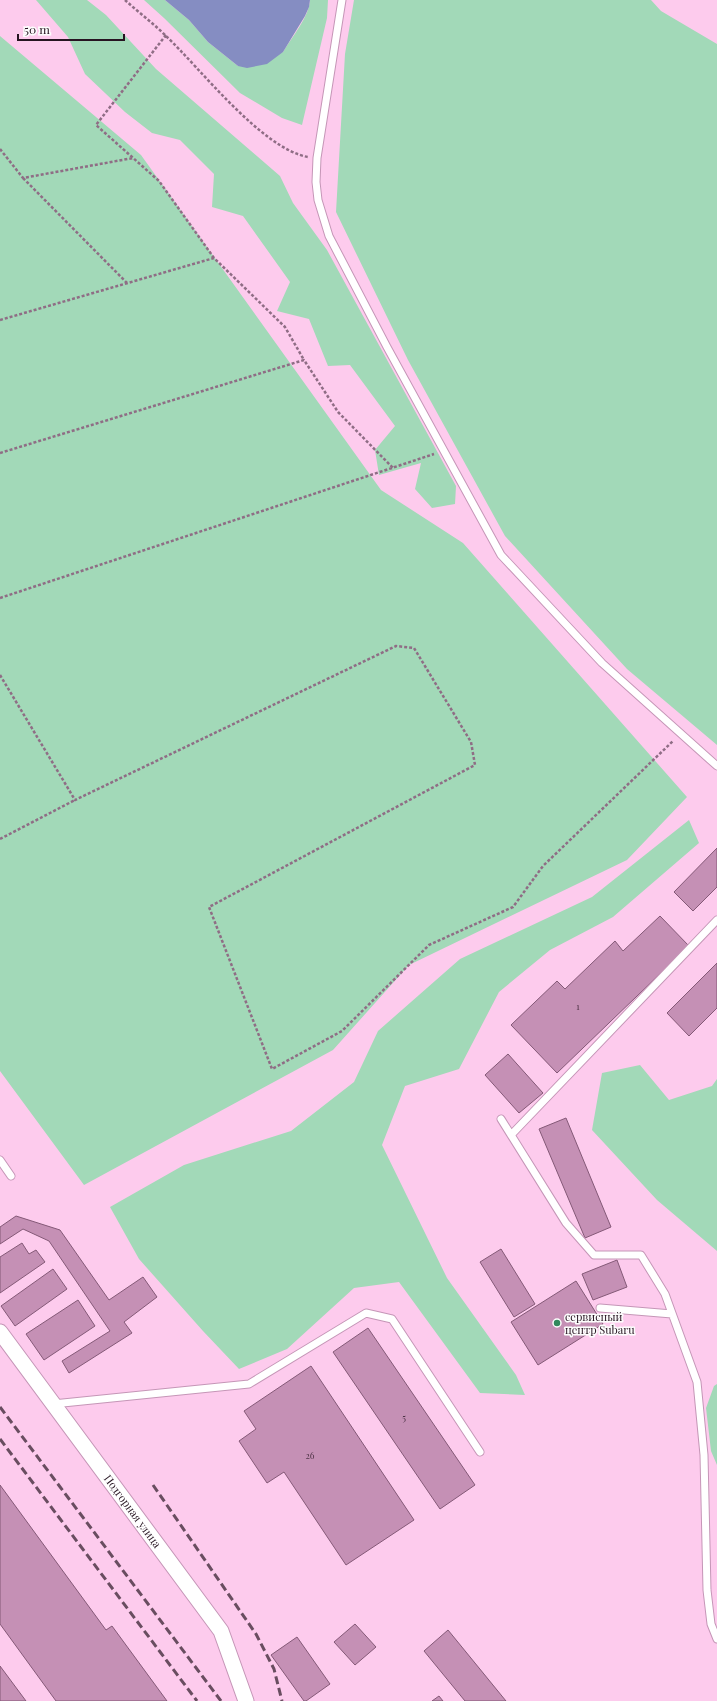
<svg xmlns="http://www.w3.org/2000/svg" width="717" height="1701" viewBox="0 0 717 1701" font-family="'Playfair Display',serif">
<style>
.green{fill:#a2d9b8}
.water{fill:#858dc2}
.building{fill:#c590b5;stroke:#845977}
.lines{fill:none;stroke-linecap:round;stroke-linejoin:round}
.service-casing{stroke:#c596b7;stroke-width:9}
.minor-casing{stroke:#c596b7;stroke-width:17}
.path{stroke:#8f6d85;stroke-width:2.5;stroke-dasharray:3 2;stroke-linecap:butt}
.service{stroke:#fff;stroke-width:7}
.minor{stroke:#fff;stroke-width:15}
.rail{stroke:#694d60;stroke-width:3;stroke-dasharray:8 4;stroke-linecap:butt}
.poi-dot{fill:#32895d;stroke:#fdfdfd;stroke-width:1.5}
.labels{text-anchor:middle;stroke-width:3;stroke-linejoin:round;paint-order:stroke}
.number-label{font-size:9px;fill:#4e3346}
.poi-label{font-size:11px;fill:#261421;stroke:#fdfdfd;text-anchor:start}
.street-label{font-size:11px;fill:#261421;stroke:#fdfdfd}
</style>
<rect width="100%" height="100%" fill="#fdcbed"/>
<path class="green" d="M 36,0 L 87,0 L 106,15 L 156,69 L 280,176 L 293,203 L 327,250 L 456,486 L 455,504 L 432,508 L 415,489 L 421,463 L 379,475 L 375,450 L 395,426 L 350,365 L 328,366 L 309,319 L 277,311 L 290,282 L 243,216 L 212,207 L 214,174 L 180,140 L 152,133 L 125,112 L 85,74 L 68,37 Z
M 144,0 L 165,0 L 189,20 L 208,42 L 238,66 L 283,52 C 292,37 309,17 310,0 L 328,0 L 327,18 L 302,125 L 282,118 L 240,93 L 164,18 Z
M 354,0 L 651,0 L 661,11 L 717,44 L 717,745 L 627,669 L 505,536 L 408,360 L 336,212 L 345,54 Z
M 0,36 L 141,155 L 381,490 L 463,543 L 687,797 L 627,860 L 409,965 L 333,1050 L 84,1185 L 0,1071 Z
M 689,820 L 699,843 L 613,917 L 550,950 L 499,992 L 459,1069 L 405,1086 L 382,1145 L 447,1278 L 516,1375 L 525,1395 L 480,1393 L 399,1282 L 354,1288 L 287,1349 L 239,1369 L 203,1331 L 139,1259 L 110,1207 L 184,1165 L 291,1131 L 354,1082 L 378,1031 L 460,959 L 592,897 Z
M 640,1065 L 669,1100 L 712,1086 L 717,1079 L 717,1251 L 657,1200 L 592,1130 L 602,1073 Z
M 717,1384 L 717,1465 L 711,1451 L 706,1408 L 714,1386 Z"/>
<path class="water" d="M 165,0 L 310,0 L 309,7 L 305,16 L 283,52 L 267,64 L 247,68 L 238,66 L 208,42 L 189,20 Z"/>
<path class="building" d="M 717,848 L 717,887 L 693,911 L 674,892 Z
M 660,916 L 689,946 L 557,1073 L 511,1025 L 557,981 L 565,989 L 615,941 L 623,951 Z
M 717,963 L 717,1008 L 689,1036 L 667,1013 Z
M 508,1054 L 543,1093 L 519,1113 L 485,1075 Z
M 566,1118 L 611,1227 L 585,1238 L 539,1129 Z
M 16,1216 L 60,1230 L 109,1300 L 143,1277 L 157,1297 L 124,1322 L 132,1333 L 69,1373 L 62,1361 L 110,1331 L 49,1241 L 23,1229 L 0,1244 L 0,1227 Z
M 22,1243 L 29,1254 L 36,1250 L 45,1262 L 0,1293 L 0,1257 Z
M 501,1249 L 535,1304 L 514,1317 L 480,1262 Z
M 617,1260 L 627,1287 L 593,1300 L 582,1274 Z
M 53,1269 L 67,1289 L 15,1326 L 1,1306 Z
M 576,1281 L 603,1324 L 538,1365 L 511,1322 Z
M 78,1300 L 95,1326 L 44,1360 L 26,1334 Z
M 368,1328 L 475,1485 L 440,1509 L 333,1352 Z
M 311,1366 L 414,1520 L 346,1565 L 284,1472 L 267,1483 L 239,1441 L 256,1429 L 244,1411 Z
M 0,1485 L 106,1630 L 112,1626 L 167,1701 L 56,1701 L 0,1624 Z
M 355,1624 L 376,1647 L 355,1665 L 334,1642 Z
M 448,1630 L 506,1701 L 465,1701 L 424,1651 Z
M 297,1637 L 330,1684 L 306,1701 L 304,1701 L 271,1655 Z
M 0,1666 L 26,1701 L 0,1701 Z
M 439,1696 L 443,1701 L 432,1701 Z"/>
<g class="lines">
<g class="service-casing">
<path id="service" d="M 342,0 L 317,158 L 316,182 L 318,200 L 329,236 L 387,347 L 501,555 L 602,663 L 717,766
M 501,1119 L 566,1223 L 594,1255 L 641,1255 L 665,1294 L 697,1382 L 704,1455 L 707,1590 L 711,1624 L 717,1639
M 511,1135 L 717,920
M 0,1160 L 11,1176
M 600,1308 L 672,1314
M 53,1404 L 249,1384 L 366,1313 L 392,1319 L 480,1452"/>
</g>
<g class="minor-casing">
<g id="minor">
<path id="s1" d="M 0,1332 L 221,1631 L 246,1701"/>
</g>
</g>
<path class="path" d="M 125,0 C 138,12 153,23 166,36 C 200,68 262,149 308,157
M 166,35 L 96,125 L 159,181 L 214,258
M 0,149 L 23,178 L 133,158
M 23,178 L 127,283
M 0,320 L 214,258 L 285,327 L 304,360
M 0,453 L 304,360 L 338,412 L 393,468
M 0,598 L 434,454
M 0,675 L 75,800 L 396,646 L 414,648 L 471,742 L 475,765 L 209,907 L 272,1069 L 342,1031 L 429,945 L 513,907 L 543,866 L 673,741
M 0,839 L 75,800"/>
<use href="#service" class="service"/>
<use href="#minor" class="minor"/>
<path class="rail" d="M 0,1407 L 221,1701
M 0,1439 L 197,1701
M 153,1485 L 256,1634 L 274,1669 L 282,1701"/>
</g>
<circle class="poi-dot" cx="557" cy="1323" r="4"/>
<g class="labels">
<g class="number-label">
<text x="578" y="1010">1</text>
<text x="404" y="1421">5</text>
<text x="310" y="1459">26</text>
</g>
<g class="poi-label">
<text x="565" y="1321">сервисный<tspan x="565" dy="13">центр Subaru</tspan></text>
</g>
<g class="street-label">
<text dy="4" stroke="none"><textPath href="#s1" startOffset="223">Подгорная улица</textPath></text>
</g>
</g>
<path d="M18 34v6h106v-6" fill="none" stroke="#261421" stroke-width="2"/>
<text x="24" y="34" font-size="12" fill="#261421" stroke="#fdfdfd" stroke-width="3" paint-order="stroke">50 m</text>
</svg>
